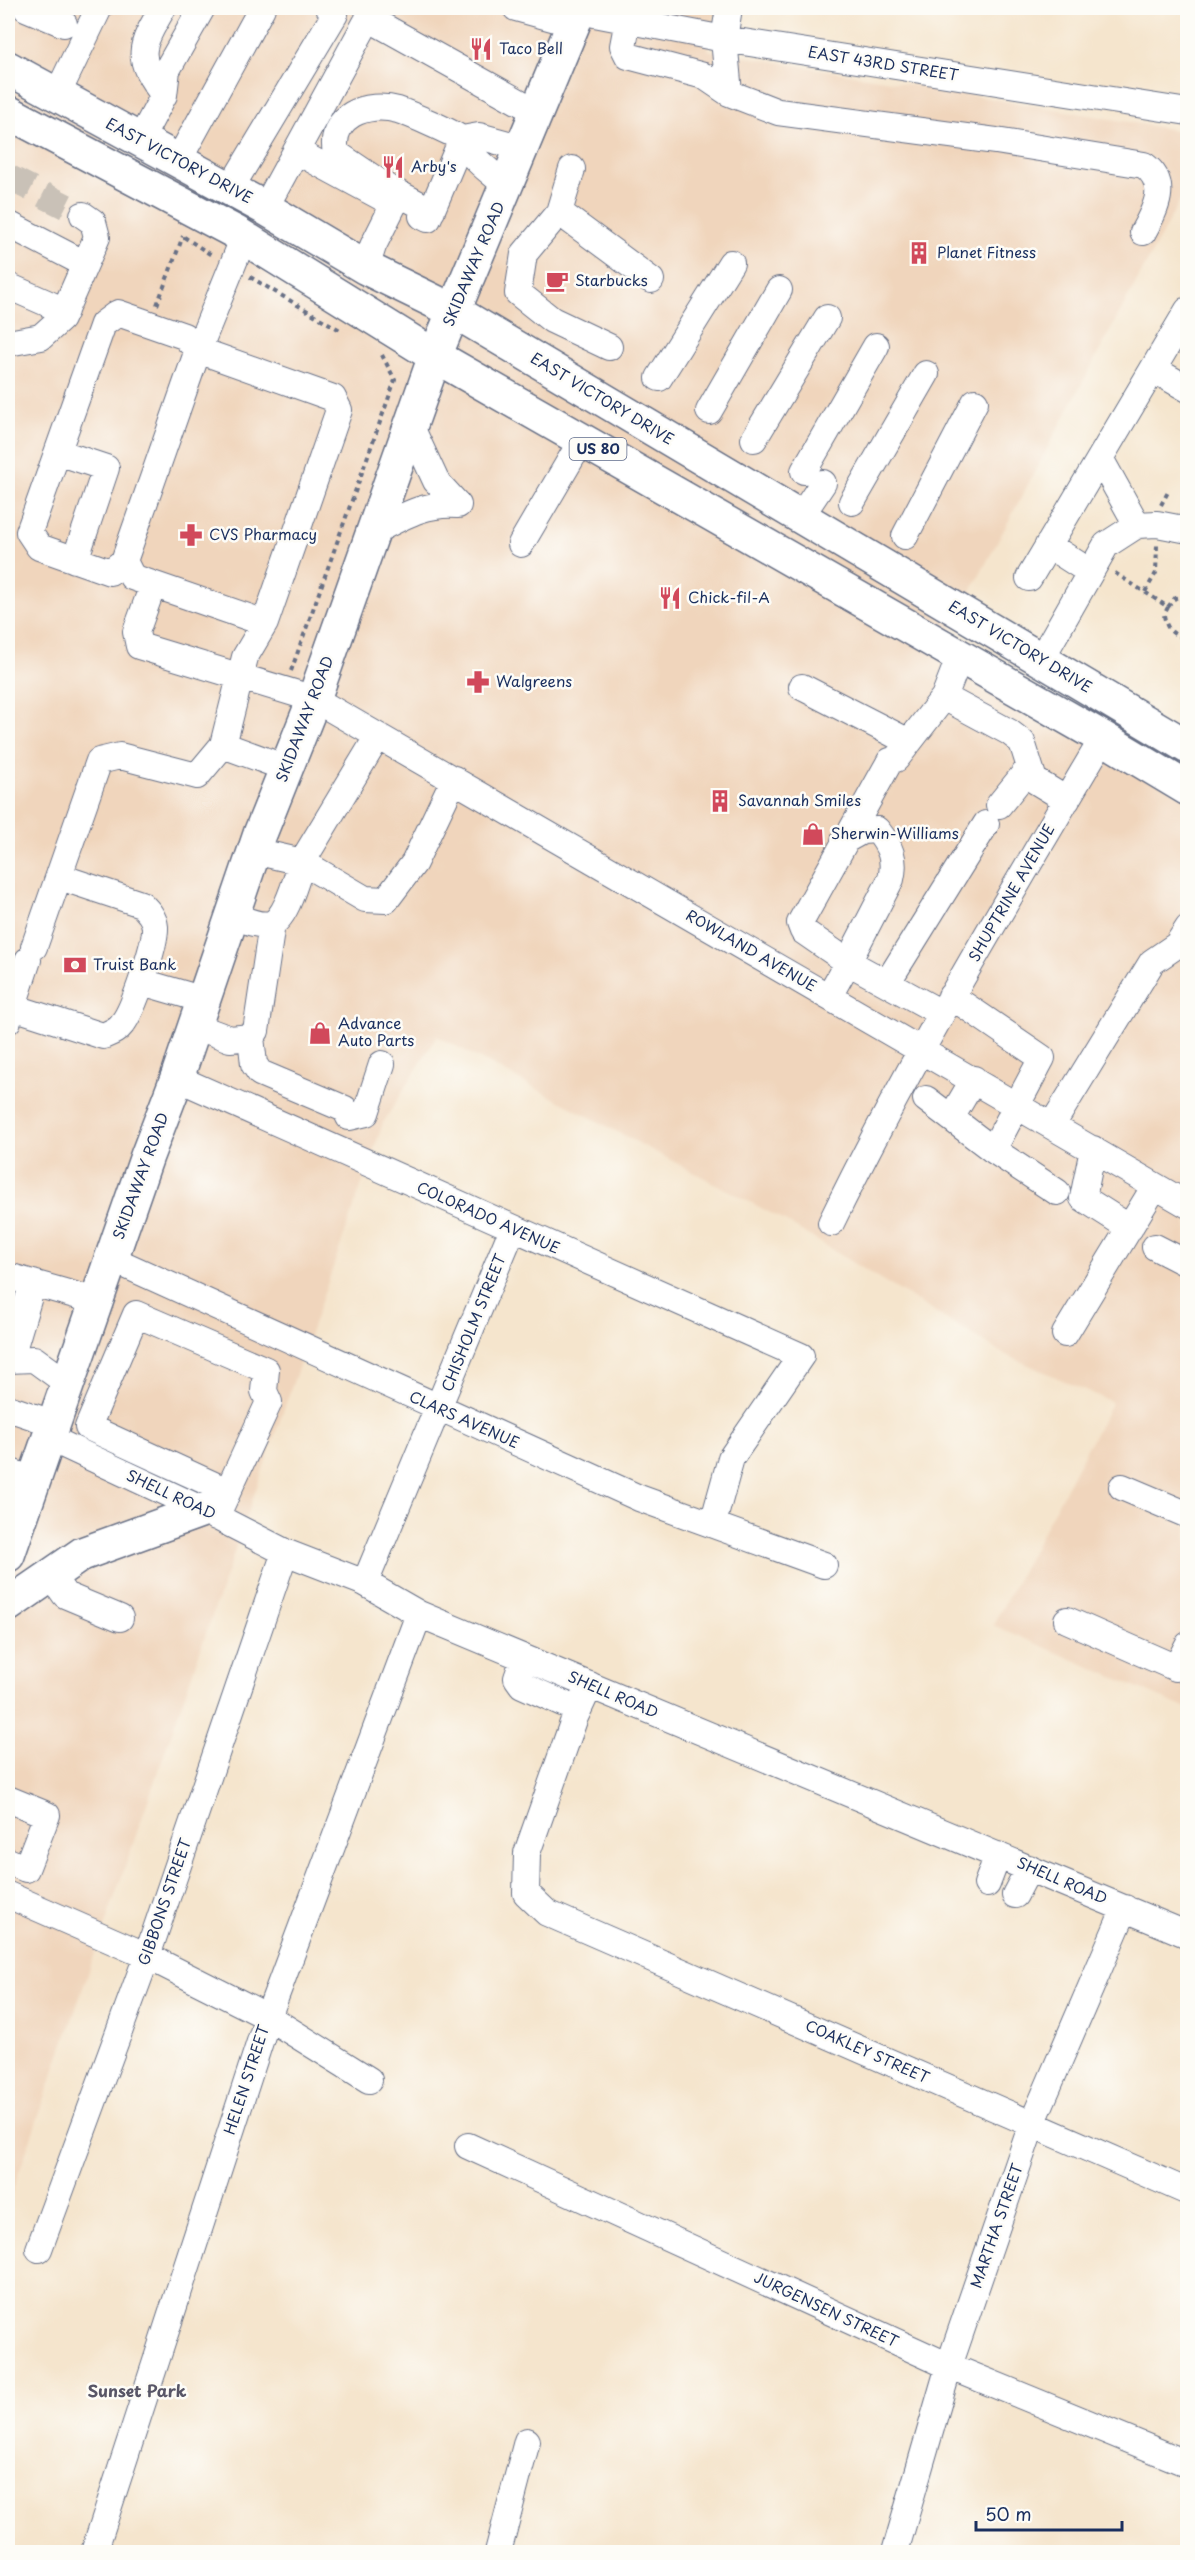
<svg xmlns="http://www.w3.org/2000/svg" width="1195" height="2560" viewBox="0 0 1195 2560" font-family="'Playpen Sans',sans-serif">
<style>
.built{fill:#f0d5bc}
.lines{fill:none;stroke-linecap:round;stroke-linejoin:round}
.minor-tunnel{stroke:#c9c1b7;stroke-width:26;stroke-dasharray:26 13;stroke-linecap:butt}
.minor-casing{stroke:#676f85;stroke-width:28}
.major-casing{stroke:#676f85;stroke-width:36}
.path{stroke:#676f85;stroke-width:4;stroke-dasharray:4.5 4.5;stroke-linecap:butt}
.minor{stroke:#fff;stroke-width:26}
.major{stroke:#fff;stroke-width:33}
.labels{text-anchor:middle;stroke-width:5;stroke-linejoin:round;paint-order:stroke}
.shield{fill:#fdfcf7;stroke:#5f6c8c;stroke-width:1.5}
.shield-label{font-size:14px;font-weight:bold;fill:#1b2f5e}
.poi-label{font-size:15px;fill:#1b2f5e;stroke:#fdfcf7;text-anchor:start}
.street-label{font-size:15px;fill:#1b2f5e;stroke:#fdfcf7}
.neighbourhood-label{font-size:16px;font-weight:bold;fill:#585667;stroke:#fdfcf7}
</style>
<rect width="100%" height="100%" fill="#fdfcf7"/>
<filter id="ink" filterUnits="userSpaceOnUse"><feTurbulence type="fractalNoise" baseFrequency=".0167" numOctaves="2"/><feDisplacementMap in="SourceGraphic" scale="12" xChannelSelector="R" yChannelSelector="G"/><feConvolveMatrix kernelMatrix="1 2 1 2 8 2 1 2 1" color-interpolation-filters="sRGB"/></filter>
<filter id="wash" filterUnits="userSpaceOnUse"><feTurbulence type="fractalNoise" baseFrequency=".008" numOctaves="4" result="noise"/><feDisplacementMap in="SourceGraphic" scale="24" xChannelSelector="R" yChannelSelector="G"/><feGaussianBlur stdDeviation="1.35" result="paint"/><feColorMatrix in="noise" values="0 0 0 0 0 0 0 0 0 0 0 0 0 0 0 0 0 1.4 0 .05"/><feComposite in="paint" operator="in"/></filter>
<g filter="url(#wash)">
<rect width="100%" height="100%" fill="#f5e5cd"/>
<path class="built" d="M 8,8 L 716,8 L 708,50 L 1187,132 L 1187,187 L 938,653 L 1187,799 L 1187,1709 L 993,1625 L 1112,1402 L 1002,1353 L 780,1218 L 437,1036 L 383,1123 L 8,2204 Z"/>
</g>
<g filter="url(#ink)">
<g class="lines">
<path class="minor-tunnel" d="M 8,177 L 83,215"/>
<g class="minor-casing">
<path id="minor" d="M 26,8 L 64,24
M 163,8 C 140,47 134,57 164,95
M 516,8 L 574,24
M 579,11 L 724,39 L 1188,112
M 368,18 L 537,112
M 628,20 L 623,46 L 628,56 L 704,76 L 729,93 L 778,112 L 996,141 L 1144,165 C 1170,184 1155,210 1143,232
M 729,93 L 724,39 L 729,8
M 57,95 L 99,8
M 462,139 L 479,136 L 522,148
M 140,140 L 164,95 L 167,70 L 202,8
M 296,151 L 394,204 L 373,246 L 366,268
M 178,161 L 262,8
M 572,169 L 559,212 L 651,280
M 230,189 L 335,14 L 329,8
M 265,208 L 374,8
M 432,211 L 388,188 L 336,153 C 328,116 367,101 398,110 C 410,114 452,132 461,139 C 467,144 470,153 475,158 C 484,168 496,176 506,186
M 559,212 L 524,254 L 518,293 L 552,320 L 609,347
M 422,216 L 428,219 L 462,139
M 8,224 L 85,264
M 8,286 L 65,311
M 8,343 L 41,337 L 61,319 L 97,237 L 93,222 L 83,215
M 1153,369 L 1188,389
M 659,378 L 731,263
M 709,411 L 779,290
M 754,439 L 827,318
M 58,452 L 106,468 L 75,560
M 1101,460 L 1137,525
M 804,471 L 876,346
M 852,502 L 926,374
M 801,516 L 823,483
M 373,532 C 402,517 425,502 458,505 L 436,481 L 411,427
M 905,536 L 975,402
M 521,544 L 582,440
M 1048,545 L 1090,572
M 124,561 L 110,572 L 39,547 L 29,532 L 103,324 L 118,313 L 184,336 L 198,350 L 124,561 L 132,577 L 265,623
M 1029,578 L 1188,310
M 153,585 L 136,632 L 139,646 L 314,699 L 1188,1205
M 1041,659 L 1106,545 L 1137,525 L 1157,524 L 1188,530
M 802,687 L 909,742
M 944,697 L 1009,732 L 1022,742 L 1034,780 L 1067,800
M 223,745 L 286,768
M 999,805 L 1029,768
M 844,841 L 862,831 L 877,830 C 890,846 896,859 891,879 L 848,962 L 941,1013
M 254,851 L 302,862 L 378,736
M 232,915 C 243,919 258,927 270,924 C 286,921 297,876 302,862 L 365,899 L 386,900 L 414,863 L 454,779
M 34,947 L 99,761 L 120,756 L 197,776 L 223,745 L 245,657 L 265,623 L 339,410 L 333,398 L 198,350 L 244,237
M 142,982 L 204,1000
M 887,983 L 986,824
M 829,996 L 848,962 L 803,931 L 800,923 L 890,761 L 896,759 L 944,697 L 960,656
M 951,996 L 1042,1058 L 993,1150 L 1057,1192
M 13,1007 L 103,1036 C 110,1033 117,1031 122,1024 C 133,1012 156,943 155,927 C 154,917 148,911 141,904 L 60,877
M 8,1021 L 28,960
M 195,1026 L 230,1039 L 251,1037 L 256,1031 L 272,924
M 251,1037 L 254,1064 L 260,1073 L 345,1109 L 349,1117
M 177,1078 L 801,1356 L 731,1458 L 713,1523
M 926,1099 L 993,1150
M 349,1117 L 366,1113 L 382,1064
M 951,1118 L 974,1079
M 1052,1125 L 1152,962 L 1177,945 L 1188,928
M 1093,1149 L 1083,1198 L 1130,1228
M 831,1223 C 912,1056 1009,898 1103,738
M 1155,1247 L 1188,1264
M 112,1259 L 639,1498 L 824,1565
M 8,1276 L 96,1301
M 1065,1334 L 1155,1186
M 8,1360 L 34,1359 L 67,1383
M 10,1360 L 33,1283
M 8,1408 L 52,1423
M 47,1437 L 203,1510 L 285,1552 L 365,1583 L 419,1614 L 1188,1935
M 8,1471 L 33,1480
M 1122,1487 L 1188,1515
M 216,1517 L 269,1402 L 264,1391 L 266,1370 L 136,1314 L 88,1427 L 227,1491
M 51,1575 L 65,1595 L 120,1618
M 365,1583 L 512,1230
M 1067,1620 L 1176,1668 L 1188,1645
M 524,1658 L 517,1678 L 522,1685 L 578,1710
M 590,1685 L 575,1717 L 527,1853 L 526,1893 L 547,1913 L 1188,2192
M 8,1799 L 47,1815 L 26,1869 L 8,1861
M 987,1884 L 998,1855
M 8,1895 L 147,1956 L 268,2017 L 369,2080
M 1015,1895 L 1029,1868
M 468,2146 L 949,2366 L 1188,2464
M 39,2249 L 147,1956 L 285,1552
M 94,2552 L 268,2017 L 419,1614
M 498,2552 L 527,2441
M 895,2552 L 949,2366 L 1032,2124 L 1125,1908"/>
</g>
<g class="major-casing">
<path id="major" d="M 8,68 L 265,208 L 366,268 L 454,311 L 1188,747
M 8,112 L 235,232 L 435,356 L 1103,738 L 1188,789
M 8,1555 L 147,1156 L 177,1078 L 260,834 L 314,699 L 435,356 L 580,8
M 8,1605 L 82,1554 L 203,1510"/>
</g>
<path class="path" d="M 184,237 L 213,256
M 250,277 L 340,330
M 157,305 L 183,236
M 1161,505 L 1168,492
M 1115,573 L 1168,607 L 1164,615 C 1166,629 1173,637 1188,637
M 1145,592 L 1156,573 L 1157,545
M 1168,607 L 1175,598 L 1188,596
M 291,671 L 395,380 L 382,355"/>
<use href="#minor" class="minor"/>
<use href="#major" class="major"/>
</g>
</g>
<defs>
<g id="restaurant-bare" transform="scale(1.8)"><path d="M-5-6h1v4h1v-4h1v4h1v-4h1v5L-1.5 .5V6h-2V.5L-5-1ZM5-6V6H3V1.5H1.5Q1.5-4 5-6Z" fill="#d1495b" stroke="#fdfcf7" stroke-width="2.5" paint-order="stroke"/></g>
<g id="building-bare" transform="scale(1.8)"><path d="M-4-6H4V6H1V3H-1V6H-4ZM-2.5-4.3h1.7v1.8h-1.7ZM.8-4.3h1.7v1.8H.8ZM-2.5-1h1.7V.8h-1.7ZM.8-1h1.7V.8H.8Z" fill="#d1495b" stroke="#fdfcf7" stroke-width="2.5" paint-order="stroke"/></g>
<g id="cafe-bare" transform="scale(1.8)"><path d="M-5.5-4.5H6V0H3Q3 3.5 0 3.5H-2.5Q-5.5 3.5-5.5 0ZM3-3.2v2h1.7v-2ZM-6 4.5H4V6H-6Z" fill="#d1495b" stroke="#fdfcf7" stroke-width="2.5" paint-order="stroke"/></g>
<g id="pharmacy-bare" transform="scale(1.8)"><path d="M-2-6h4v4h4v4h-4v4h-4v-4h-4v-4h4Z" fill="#d1495b" stroke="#fdfcf7" stroke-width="2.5" paint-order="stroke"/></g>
<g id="shop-bare" transform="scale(1.8)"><path d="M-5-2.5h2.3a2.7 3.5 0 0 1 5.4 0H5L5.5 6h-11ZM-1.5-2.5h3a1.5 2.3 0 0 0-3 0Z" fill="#d1495b" stroke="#fdfcf7" stroke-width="2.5" paint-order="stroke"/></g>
<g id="bank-bare" transform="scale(1.8)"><path d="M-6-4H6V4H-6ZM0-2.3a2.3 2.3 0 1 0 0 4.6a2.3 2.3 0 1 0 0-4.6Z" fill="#d1495b" stroke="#fdfcf7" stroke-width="2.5" paint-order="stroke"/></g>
</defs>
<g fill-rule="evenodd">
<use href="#restaurant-bare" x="481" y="49"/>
<use href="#restaurant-bare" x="393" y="167"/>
<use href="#building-bare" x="919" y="253"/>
<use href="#cafe-bare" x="557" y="281"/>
<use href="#pharmacy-bare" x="191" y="535"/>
<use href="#restaurant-bare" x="670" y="598"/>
<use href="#pharmacy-bare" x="478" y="682"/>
<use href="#building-bare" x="720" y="801"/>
<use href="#shop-bare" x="813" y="834"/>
<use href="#bank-bare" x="75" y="965"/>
<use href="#shop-bare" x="320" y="1033"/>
</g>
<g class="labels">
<rect class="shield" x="569.5" y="438" width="57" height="22" rx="4.5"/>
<g class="shield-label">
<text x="598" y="454">US 80</text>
</g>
<g class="poi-label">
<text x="499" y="54">Taco Bell</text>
<text x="411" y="172">Arby's</text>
<text x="937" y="258">Planet Fitness</text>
<text x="575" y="286">Starbucks</text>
<text x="209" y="540">CVS Pharmacy</text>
<text x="688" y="603">Chick-fil-A</text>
<text x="496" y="687">Walgreens</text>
<text x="738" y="806">Savannah Smiles</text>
<text x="831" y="839">Sherwin-Williams</text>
<text x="93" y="970">Truist Bank</text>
<text x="338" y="1029">Advance<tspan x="338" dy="17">Auto Parts</tspan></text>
</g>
<g class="street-label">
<text transform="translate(883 64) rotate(9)" y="5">EAST 43RD STREET</text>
<text transform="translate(179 161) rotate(28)" y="5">EAST VICTORY DRIVE</text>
<text transform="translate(474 264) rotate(-67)" y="5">SKIDAWAY ROAD</text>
<text transform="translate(602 399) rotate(31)" y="5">EAST VICTORY DRIVE</text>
<text transform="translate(1020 647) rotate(31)" y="5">EAST VICTORY DRIVE</text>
<text transform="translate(305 719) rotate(-69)" y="5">SKIDAWAY ROAD</text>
<text transform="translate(1012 893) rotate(-60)" y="5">SHUPTRINE AVENUE</text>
<text transform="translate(751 951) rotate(30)" y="5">ROWLAND AVENUE</text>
<text transform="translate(141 1176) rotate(-70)" y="5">SKIDAWAY ROAD</text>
<text transform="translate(488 1218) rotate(24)" y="5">COLORADO AVENUE</text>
<text transform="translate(474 1323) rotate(-68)" y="5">CHISHOLM STREET</text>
<text transform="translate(464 1420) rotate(24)" y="5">CLARS AVENUE</text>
<text transform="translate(171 1495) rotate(25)" y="5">SHELL ROAD</text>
<text transform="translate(613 1695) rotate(23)" y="5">SHELL ROAD</text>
<text transform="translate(1062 1881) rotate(23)" y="5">SHELL ROAD</text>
<text transform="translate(165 1902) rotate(-71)" y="5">GIBBONS STREET</text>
<text transform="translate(867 2052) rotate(24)" y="5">COAKLEY STREET</text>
<text transform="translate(247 2080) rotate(-72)" y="5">HELEN STREET</text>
<text transform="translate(997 2226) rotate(-71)" y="5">MARTHA STREET</text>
<text transform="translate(826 2310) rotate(25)" y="5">JURGENSEN STREET</text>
</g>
<g class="neighbourhood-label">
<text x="137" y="2397">Sunset Park</text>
</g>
</g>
<rect width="1195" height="2560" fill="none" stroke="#fdfcf7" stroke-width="30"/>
<path d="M976 2521v9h146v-9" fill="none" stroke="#1b2f5e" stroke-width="3"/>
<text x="985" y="2521" font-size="18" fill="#1b2f5e" stroke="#fdfcf7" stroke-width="4.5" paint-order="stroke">50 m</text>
</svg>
